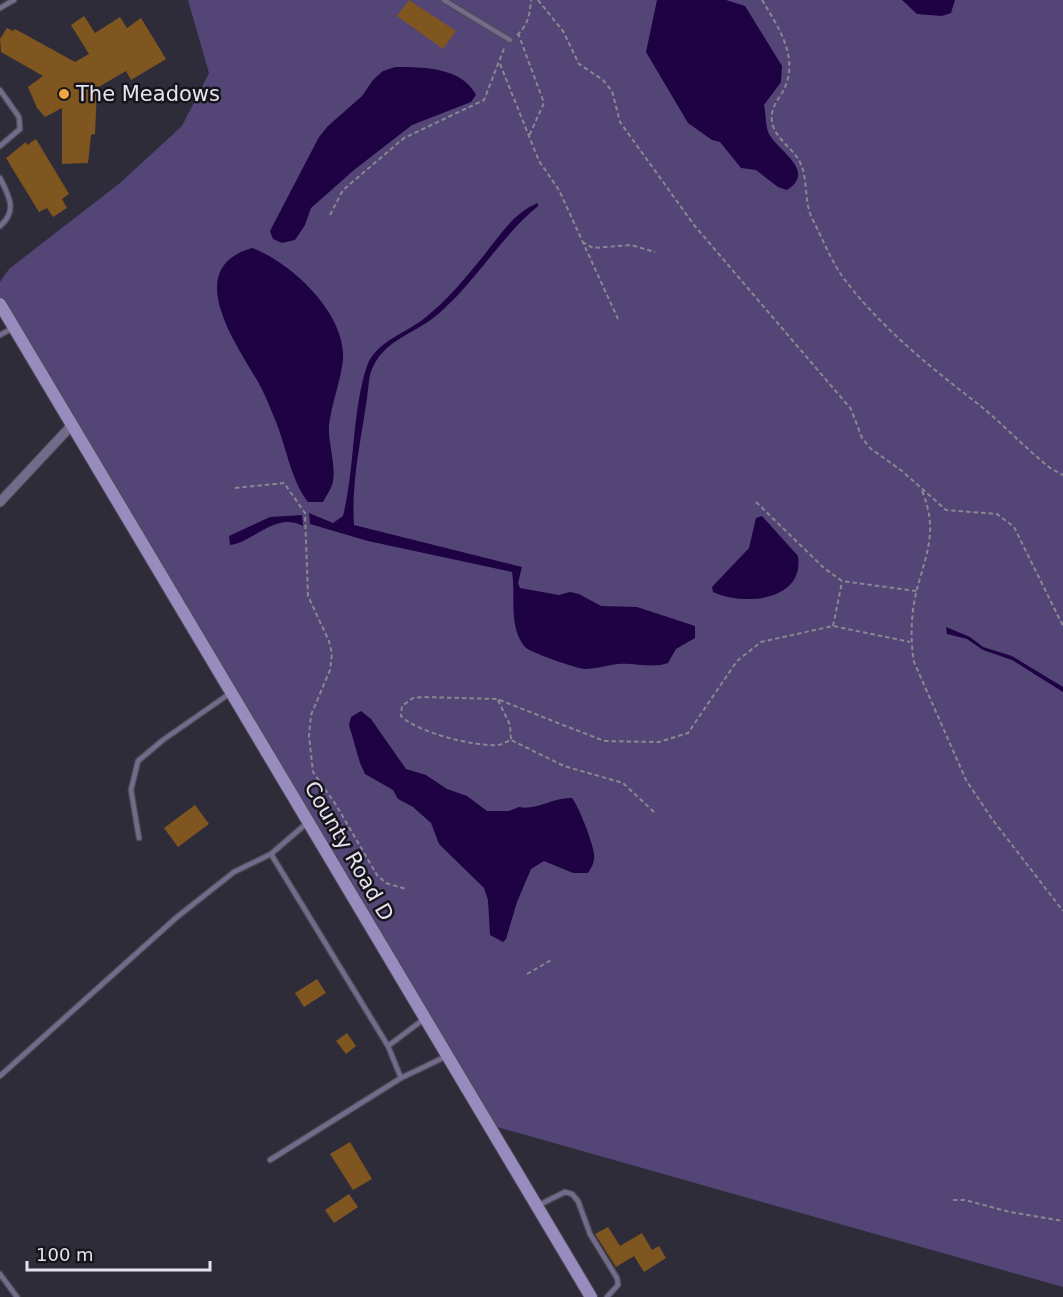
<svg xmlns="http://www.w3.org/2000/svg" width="1063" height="1297" viewBox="0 0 1063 1297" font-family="'DejaVu Sans',sans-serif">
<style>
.green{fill:#534676}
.water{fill:#1e0243}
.building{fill:#7f561f}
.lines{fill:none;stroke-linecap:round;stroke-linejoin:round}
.service-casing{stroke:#4c4957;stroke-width:7}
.minor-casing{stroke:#4c4957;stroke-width:11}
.secondary-casing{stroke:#4c4957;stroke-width:14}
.path{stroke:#8a8793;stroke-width:2;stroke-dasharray:4.5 3;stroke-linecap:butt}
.service{stroke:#726b8a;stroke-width:4.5}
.minor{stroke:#726b8a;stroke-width:9}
.secondary{stroke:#988cbf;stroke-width:12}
.poi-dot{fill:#f0a63f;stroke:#17151c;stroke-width:2}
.labels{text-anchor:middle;stroke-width:5;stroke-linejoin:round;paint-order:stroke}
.poi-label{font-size:21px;fill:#e5e3ed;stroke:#17151c;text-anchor:start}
.street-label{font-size:21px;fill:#e5e3ed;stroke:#17151c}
</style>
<rect width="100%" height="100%" fill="#2f2c3a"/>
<path class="green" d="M 188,0 L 1063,0 L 1063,1287 L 490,1125 L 0,304 L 0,282 L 9,269 L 120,183 L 182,126 L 209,73 Z"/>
<path class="water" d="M 657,0 L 726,0 L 745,6 L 782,66 L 781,82 L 764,105 C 766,113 765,126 769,134 C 778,151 817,171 787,190 L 778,187 L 756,170 L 741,168 L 720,142 L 712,140 L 688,123 L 646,52 Z
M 902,0 L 955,0 L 951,13 L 942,16 L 917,14 Z
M 395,67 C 422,67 462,67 476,95 L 471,102 L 412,125 L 354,170 L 311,208 L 305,225 L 295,240 L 282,243 L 273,239 L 270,231 L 319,137 L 328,126 L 362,96 L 373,80 L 383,71 Z
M 538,203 L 538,206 C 498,239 473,287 432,319 C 413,333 387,341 375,363 C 368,374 369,386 367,398 C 361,441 351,482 354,525 L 522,567 L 518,583 L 520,588 L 559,595 L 570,592 L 579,594 L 601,606 L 637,607 L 695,626 L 695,638 L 676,649 L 668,663 C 651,669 635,662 618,664 C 607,665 596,669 585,669 C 578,669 529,652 525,647 C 508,627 516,595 512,572 L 368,541 L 310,524 L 309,513 L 333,523 L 343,516 C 355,469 352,410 367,366 C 376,341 407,333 426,317 C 446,301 464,280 480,260 C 497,240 512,213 538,203 Z
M 252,248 C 291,262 346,314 343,359 C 341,381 331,404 329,426 C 328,444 336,464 333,481 C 332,488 326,496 323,502 L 308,502 C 290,479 286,444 274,417 C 269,405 264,392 257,380 C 235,342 182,268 252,248 Z
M 302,515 L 303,526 C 276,511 252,543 230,545 L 229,536 L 270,517 Z
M 762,516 L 798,556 C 805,602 742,606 713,592 L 712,587 L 749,548 L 756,518 Z
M 946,627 L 970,637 L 983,647 L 1012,656 L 1063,687 L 1063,692 L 1012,660 L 983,650 L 967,639 L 947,634 Z
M 361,711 L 371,719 L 406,769 L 426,775 L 447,789 L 467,796 L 487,811 L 509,811 L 519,807 C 535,811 554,797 572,798 C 579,807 593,843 594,854 C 595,861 592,867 588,873 L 573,873 L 544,861 L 531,869 L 517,902 L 506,939 L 503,942 L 490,935 L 488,900 L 484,888 L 439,844 L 431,823 L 413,807 L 398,799 L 393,790 L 365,774 L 360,763 L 349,725 L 351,717 Z"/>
<path class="building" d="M 409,0 L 456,31 L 443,49 L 397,16 Z
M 84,16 L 95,33 L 120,17 L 127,28 L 141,18 L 166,59 L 131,80 L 126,71 L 97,88 L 95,134 L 91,135 L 88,163 L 62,164 L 62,108 L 45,117 L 37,108 L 28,87 L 43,76 L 1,52 L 0,39 L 7,28 L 13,31 L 15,29 L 75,62 L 89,54 L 71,25 Z
M 36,139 L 69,194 L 62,199 L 67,208 L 53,217 L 47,208 L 39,212 L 6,158 L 26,142 L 27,145 Z
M 195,805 L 209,824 L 178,847 L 164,828 Z
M 317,979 L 326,993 L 304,1007 L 295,993 Z
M 347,1033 L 356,1046 L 346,1054 L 336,1041 Z
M 350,1142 L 372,1179 L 353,1190 L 330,1154 Z
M 349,1194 L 358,1207 L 334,1223 L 325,1210 Z
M 608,1227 L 620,1246 L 642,1233 L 652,1250 L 659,1246 L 666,1258 L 644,1272 L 634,1256 L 616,1267 L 595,1234 Z"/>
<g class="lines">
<g class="service-casing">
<path id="service" d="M 444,0 L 510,40
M 0,8 L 14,0
M 0,90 L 19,117 L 20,129 L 0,146
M 0,178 C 9,196 18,211 0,226
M 0,335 L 13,328
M 307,823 L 271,854 L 388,1046 L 424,1019
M 139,838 L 131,790 L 138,761 L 163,740 L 229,694
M 388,1046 L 401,1078 L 447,1056
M 0,1076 L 177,917 L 234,872 L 271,854
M 270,1160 L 401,1078
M 539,1205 L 565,1192 L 572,1194 L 578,1201 L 590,1234 L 617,1278 L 618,1285 L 607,1297
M 0,1274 L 17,1297"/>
</g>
<g class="minor-casing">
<path id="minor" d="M 0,502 L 71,426"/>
</g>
<g class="secondary-casing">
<path id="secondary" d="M 0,304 L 591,1297"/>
</g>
<path class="path" d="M 538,0 L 563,31 L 579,64 L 603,80 L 612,91 L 620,122 L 694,225 L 851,409 L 862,438 L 870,448 L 902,471 L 946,510 L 997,514 L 1014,527 L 1063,626
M 762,0 C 779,28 801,60 782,93 C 776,102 770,111 772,122 C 775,140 796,149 802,167 C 808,184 804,204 813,220 C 822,238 831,260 842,276 C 879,326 930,367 978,404 C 1003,424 1025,448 1050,468 L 1063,475
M 518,33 L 544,103 L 529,136
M 517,35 C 528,26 530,13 531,0
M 500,64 L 539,161 L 559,190 L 618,319
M 330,215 L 343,190 L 404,138 L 484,100 L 505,46
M 582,242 L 593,248 L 631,245 L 655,252
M 235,488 L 284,483 L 305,513 L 308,596 L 329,641 L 332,654 L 330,670 L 311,715 L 309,736 L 313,772 L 336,805 L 377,875 L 386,883 L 406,889
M 922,491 C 938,529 927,552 917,589 C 911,612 910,639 914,662 L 966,780 L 992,819 L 1063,911
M 756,502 L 824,568 L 842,581 L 916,591
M 833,626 L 842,582
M 498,700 L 510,725 L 511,740
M 654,812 L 623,783 L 564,766 L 511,740 C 507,741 502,745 498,745 C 475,747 416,732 401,716 L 402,706 L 413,698 L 423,697 L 497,699 L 604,741 L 659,742 L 688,733 L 737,661 L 761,642 L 833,626 L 910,642
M 527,974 L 553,959
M 953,1200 L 965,1200 L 1010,1212 L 1063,1221"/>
<use href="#service" class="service"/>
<use href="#minor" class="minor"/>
<use href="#secondary" class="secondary"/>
</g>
<circle class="poi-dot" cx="64" cy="94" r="6"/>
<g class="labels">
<g class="poi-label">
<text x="76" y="101">The Meadows</text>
</g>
<g class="street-label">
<text transform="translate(349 851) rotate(60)" y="7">County Road D</text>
</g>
</g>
<path d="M27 1261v9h183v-9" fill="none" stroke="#e5e3ed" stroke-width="3"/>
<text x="36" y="1261" font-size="18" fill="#e5e3ed" stroke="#17151c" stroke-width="4.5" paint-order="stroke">100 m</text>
</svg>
